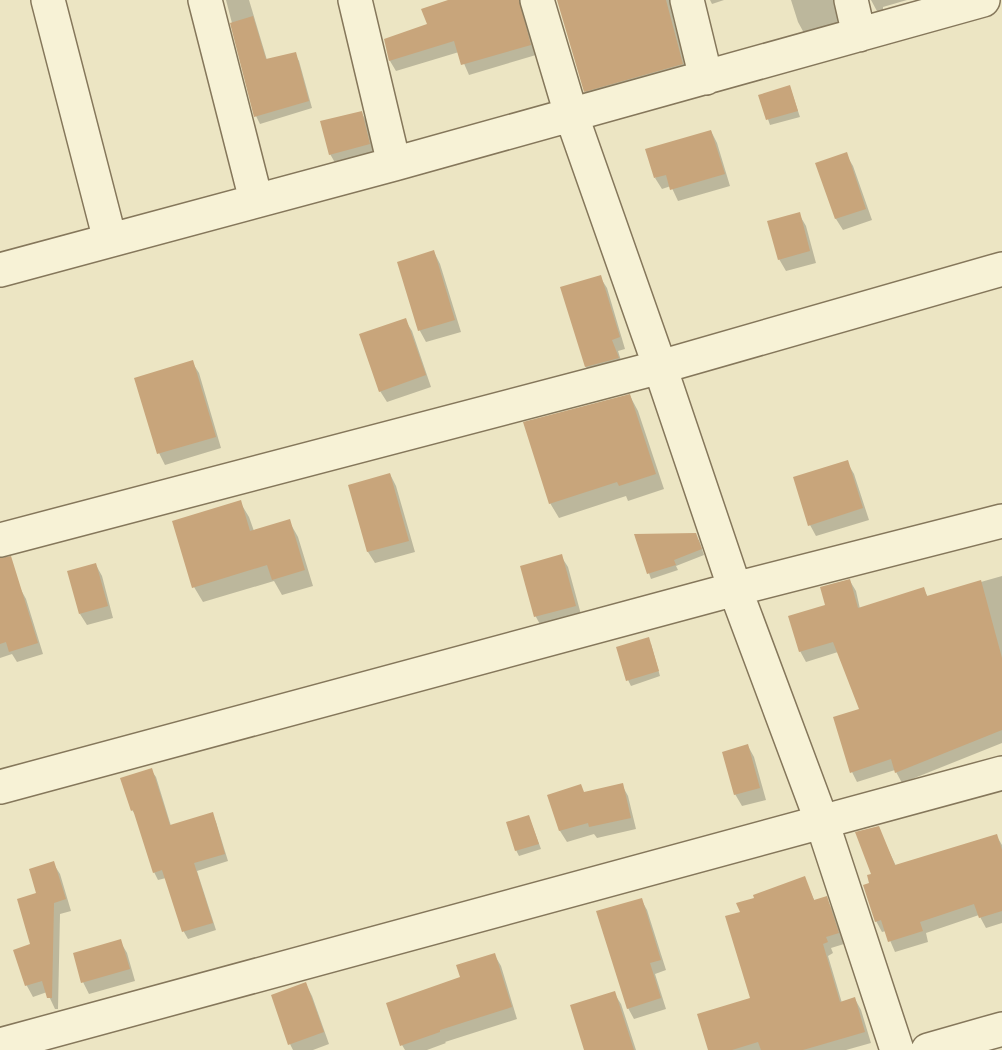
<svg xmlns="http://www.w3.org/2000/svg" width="1002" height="1050" viewBox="0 0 1002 1050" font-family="Merriweather,serif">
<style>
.shadow{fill:#0003}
.building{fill:#c8a57b}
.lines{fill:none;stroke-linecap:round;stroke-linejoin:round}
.street-casing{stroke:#85775b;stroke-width:36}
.street{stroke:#f7f2d6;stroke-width:33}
</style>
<rect width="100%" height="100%" fill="#ece5c3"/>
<path class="shadow" d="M 226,0 L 249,0 L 267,60 L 295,54 L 299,61 L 312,108 L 260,124 L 256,116 Z
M 452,0 L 528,0 L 524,7 L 524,17 L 536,55 L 469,75 L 459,52 L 396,71 L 390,61 L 385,40 L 429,25 Z
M 558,0 L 678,0 L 674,5 L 673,18 L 688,75 L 591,101 L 585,91 Z
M 710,0 L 724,0 L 712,4 Z
M 791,0 L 842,0 L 840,23 L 804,33 L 798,22 Z
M 871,0 L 907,0 L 883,7 L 883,10 L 919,0 L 940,0 L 878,13 Z
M 790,87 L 800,117 L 770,125 L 760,96 Z
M 361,112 L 368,124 L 376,156 L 337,166 L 330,154 Z
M 711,131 L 717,143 L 730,186 L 678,201 L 671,186 L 662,189 L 655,178 Z
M 846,154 L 853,166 L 872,220 L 843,230 L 836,219 L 817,164 Z
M 799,214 L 806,226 L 816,263 L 786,271 L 779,259 Z
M 434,252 L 440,264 L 461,332 L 426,342 L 420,331 L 399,263 Z
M 600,277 L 607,288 L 625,349 L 618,351 L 624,370 L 593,378 L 586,367 L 562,288 Z
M 405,320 L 412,331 L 431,387 L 387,402 L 380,391 Z
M 192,362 L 199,373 L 221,448 L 165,465 L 159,453 Z
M 630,396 L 638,411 L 664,489 L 628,501 L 626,496 L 559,518 L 550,503 Z
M 847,462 L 854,474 L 869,520 L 816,536 L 810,525 Z
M 390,474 L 396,486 L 415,552 L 375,563 L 368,552 L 350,486 Z
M 240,502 L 249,517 L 254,531 L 289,521 L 298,537 L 313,586 L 282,595 L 274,581 L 203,602 L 194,587 Z
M 636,536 L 699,540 L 704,555 L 676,566 L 678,570 L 651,579 Z
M 561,556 L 568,567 L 582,618 L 542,628 L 536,617 L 522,567 Z
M 96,565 L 102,576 L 113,618 L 87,625 L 80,614 Z
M 1002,576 L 1002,743 L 902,783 L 895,770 L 857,782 L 852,772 L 861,710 L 838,652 L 806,662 L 800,651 L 827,606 L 850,581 L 856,591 L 860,609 L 923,589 L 928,597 Z
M 20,588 L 26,599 L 43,654 L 17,662 L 12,654 L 0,658 L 0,594 Z
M 651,644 L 660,676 L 631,686 L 628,680 Z
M 748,746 L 754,757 L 766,800 L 742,806 L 735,794 Z
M 151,770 L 156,777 L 171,826 L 212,814 L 216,822 L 228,861 L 197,871 L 216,930 L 188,939 L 184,932 L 166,878 L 158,880 L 154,872 L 137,817 L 132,810 Z
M 622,785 L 628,796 L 636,829 L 597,838 L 594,834 L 567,842 L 560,831 L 549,796 L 585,794 Z
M 529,817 L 541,849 L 519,856 L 516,850 Z
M 878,828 L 896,866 L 996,835 L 1002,845 L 1002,923 L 986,928 L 979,915 L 926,933 L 928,942 L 895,952 L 886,931 L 882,932 L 876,921 L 871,884 Z
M 53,863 L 60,874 L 71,911 L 60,914 L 58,1009 L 55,1009 L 47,992 L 33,997 L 27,986 L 15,951 L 32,945 L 38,894 Z
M 804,877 L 815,902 L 826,898 L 832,909 L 844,944 L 831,948 L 833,953 L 828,956 L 842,1003 L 855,999 L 861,1010 L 871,1043 L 846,1050 L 710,1050 L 752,999 L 742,913 Z
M 641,899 L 647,910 L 666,970 L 655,974 L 666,1009 L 634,1019 L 628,1008 Z
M 120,941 L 127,953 L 135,981 L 89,994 L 83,982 Z
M 494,954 L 501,966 L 517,1019 L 445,1042 L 446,1043 L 427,1050 L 405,1050 L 402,1045 L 461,978 Z
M 306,984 L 312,996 L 329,1044 L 313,1050 L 293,1050 L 290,1044 Z
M 614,993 L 621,1004 L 636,1050 L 586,1050 Z"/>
<path class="building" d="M 448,0 L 519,0 L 531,45 L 461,65 L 454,41 L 389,61 L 384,39 L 427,24 L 421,9 Z
M 557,0 L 666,0 L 683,64 L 584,92 Z
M 253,16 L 266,59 L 296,52 L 309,101 L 254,117 L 230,23 Z
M 790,85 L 798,111 L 766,120 L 758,95 Z
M 362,111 L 370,144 L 329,155 L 320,121 Z
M 711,130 L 725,174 L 670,190 L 666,175 L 654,178 L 645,149 Z
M 847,152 L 866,209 L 835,219 L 815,163 Z
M 800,212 L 810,251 L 778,260 L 767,221 Z
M 434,250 L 455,320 L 418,331 L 397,262 Z
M 601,275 L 620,337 L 612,340 L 619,358 L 585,367 L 560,287 Z
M 406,318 L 426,375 L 379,392 L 359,334 Z
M 193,360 L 216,437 L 157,454 L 134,378 Z
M 630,394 L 656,474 L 619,486 L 617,482 L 549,504 L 523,422 Z
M 848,460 L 863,508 L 808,526 L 793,477 Z
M 390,473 L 409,541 L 367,552 L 348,485 Z
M 241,500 L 250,531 L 290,519 L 305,570 L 272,580 L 267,565 L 192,588 L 172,521 Z
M 696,533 L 702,549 L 674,560 L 676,565 L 647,574 L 634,534 Z
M 562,554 L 576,606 L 534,617 L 520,566 Z
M 11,556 L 38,643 L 9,652 L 6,642 L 0,644 L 0,558 Z
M 96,563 L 108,606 L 79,614 L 67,571 Z
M 850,579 L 858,608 L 924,587 L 927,596 L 981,580 L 1002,658 L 1002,730 L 895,773 L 891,759 L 850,773 L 833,717 L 859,709 L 833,642 L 799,652 L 788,616 L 825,605 L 820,587 Z
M 649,637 L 659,671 L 626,681 L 616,647 Z
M 748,744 L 760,788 L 734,795 L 722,752 Z
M 152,768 L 170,825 L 213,812 L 225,854 L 194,863 L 213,923 L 182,932 L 162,870 L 153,873 L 133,810 L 131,811 L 120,778 Z
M 623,783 L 631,818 L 589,827 L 588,823 L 559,831 L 547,795 L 581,784 L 584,792 Z
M 529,815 L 539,844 L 515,851 L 506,822 Z
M 879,826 L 895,865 L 997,834 L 1002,850 L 1002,911 L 979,918 L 974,904 L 920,922 L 923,931 L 888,942 L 881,920 L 875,922 L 863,885 L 869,883 L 867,875 L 871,874 L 855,832 Z
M 54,861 L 66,899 L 54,903 L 52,998 L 47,998 L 42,981 L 25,986 L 13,950 L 30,944 L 17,899 L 36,893 L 29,869 Z
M 805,876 L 814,900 L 827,896 L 839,933 L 826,937 L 828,942 L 823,944 L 840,1002 L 855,997 L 865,1032 L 803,1050 L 761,1050 L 758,1042 L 732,1050 L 708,1050 L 697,1014 L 750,998 L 725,916 L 740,912 L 736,903 L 754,898 L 753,895 Z
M 642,898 L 661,960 L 650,963 L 661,998 L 627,1009 L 596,911 Z
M 121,939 L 130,969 L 81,983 L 73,953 Z
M 495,953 L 512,1007 L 440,1030 L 440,1032 L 400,1046 L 386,1003 L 460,977 L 456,965 Z
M 306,982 L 324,1032 L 288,1045 L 271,995 Z
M 615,991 L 634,1050 L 584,1050 L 570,1005 Z"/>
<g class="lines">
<g class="street-casing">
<path id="street" d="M 48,0 L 110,240
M 205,0 L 256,200
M 355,0 L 394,164
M 537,0 L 571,114 L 660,367 L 735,589 L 822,822 L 897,1050
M 687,0 L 706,78
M 851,0 L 859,35
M 0,270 L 394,164 L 983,0
M 0,540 L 660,367 L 1002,269
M 0,787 L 735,589 L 1002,521
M 0,1045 L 1002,773
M 928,1050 L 1002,1029"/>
</g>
<use href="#street" class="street"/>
</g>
</svg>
